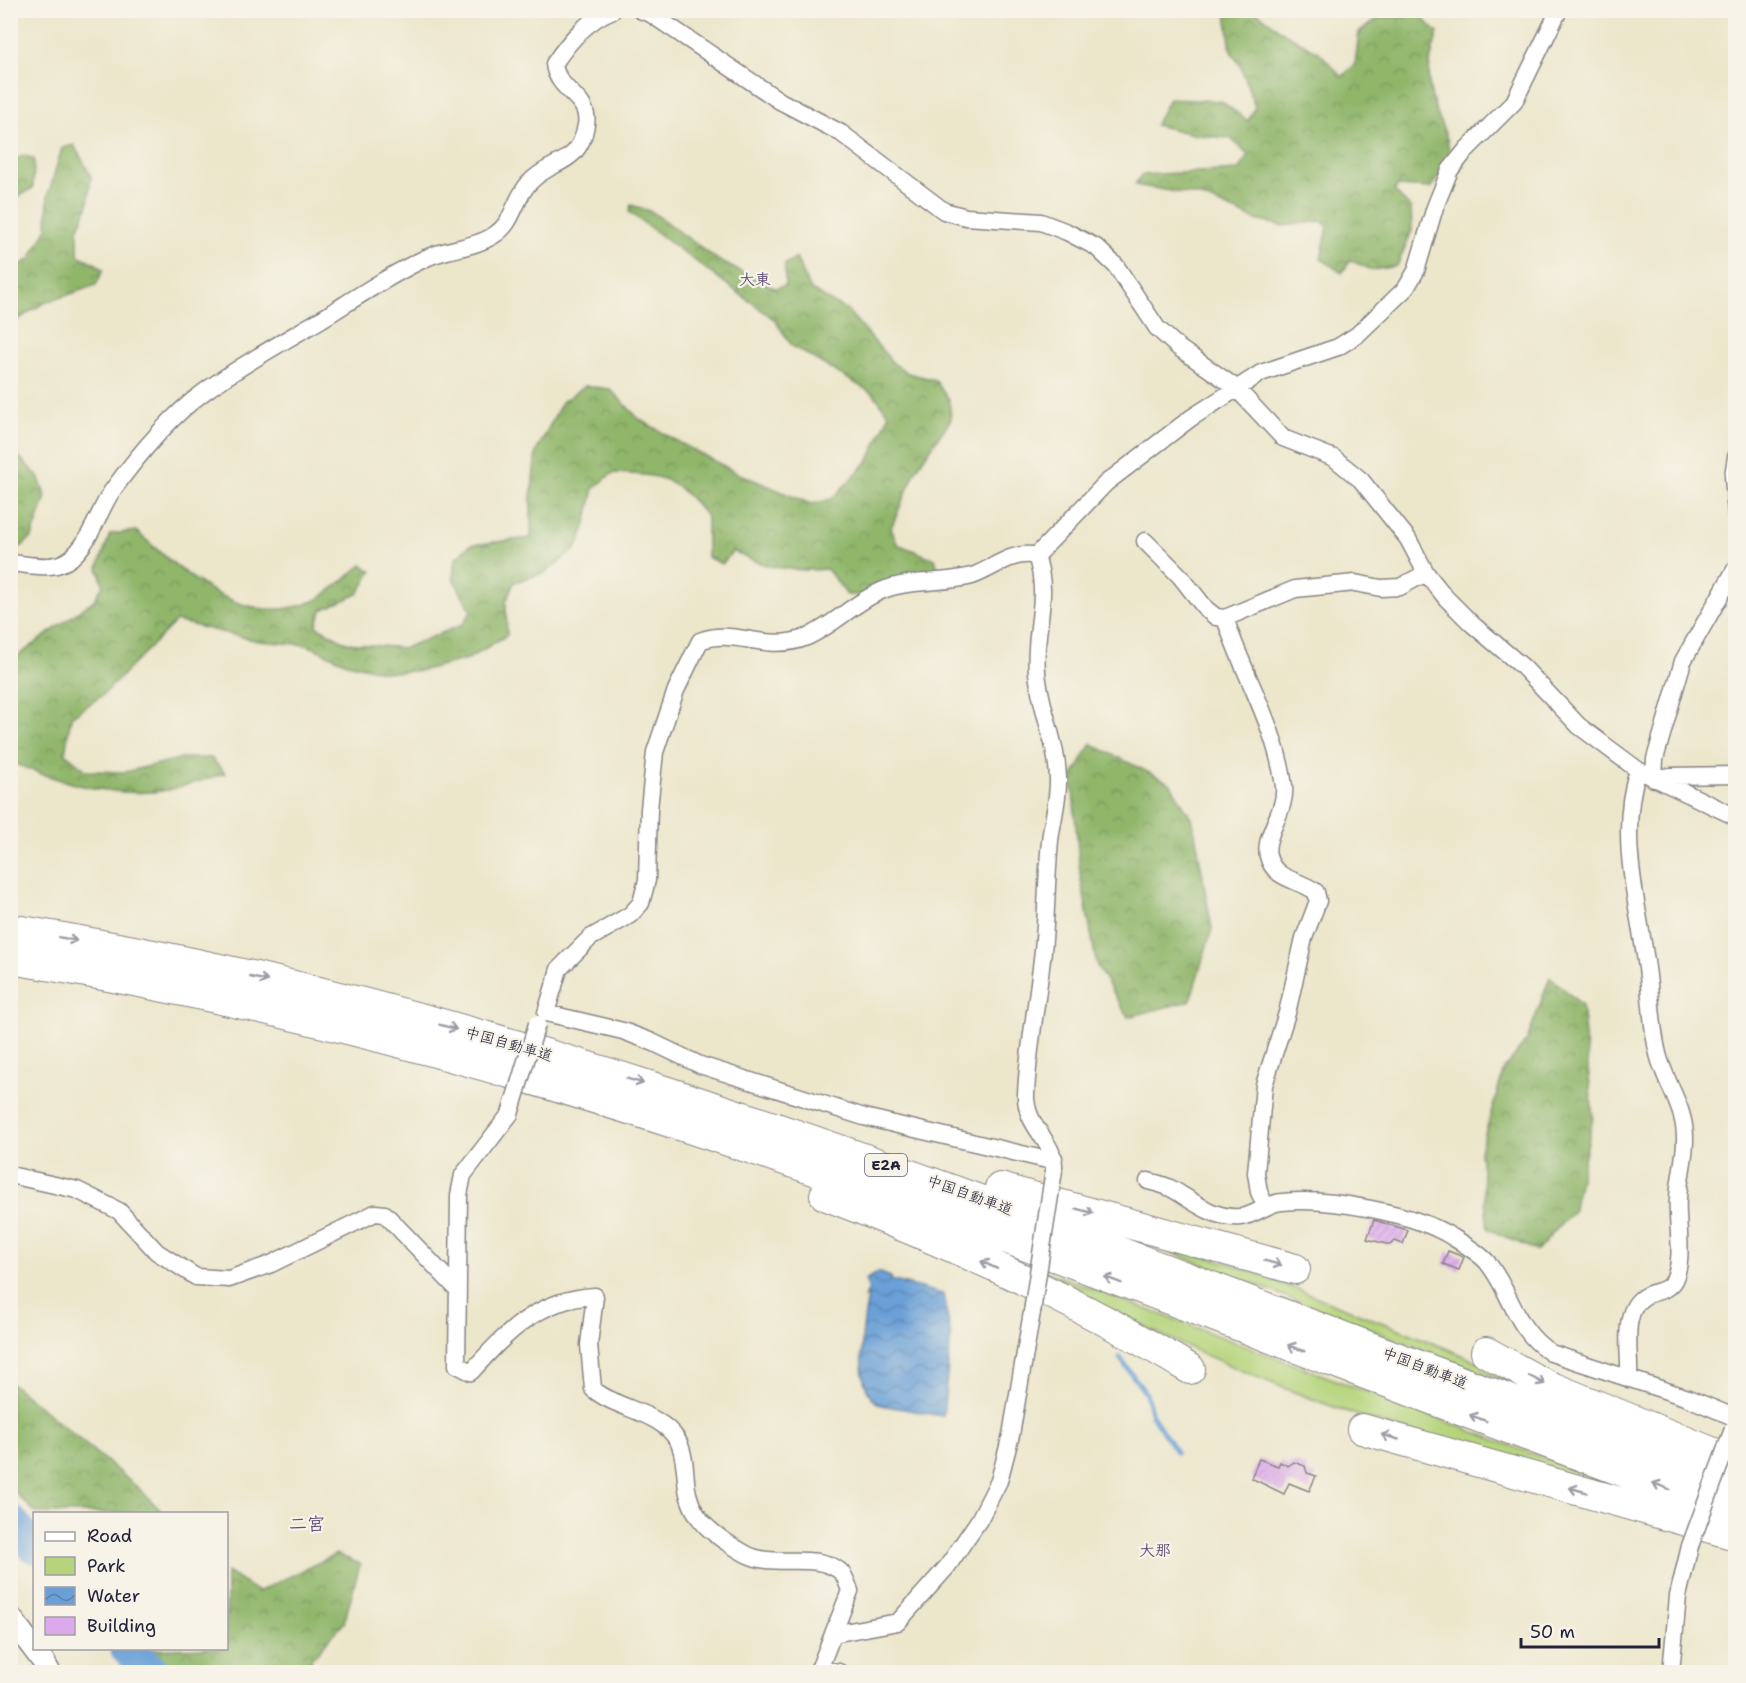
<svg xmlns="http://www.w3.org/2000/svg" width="1746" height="1683" viewBox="0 0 1746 1683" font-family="'Shantell Sans','Klee One',sans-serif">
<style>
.green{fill:#b5d47b;stroke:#6c7b5b;stroke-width:1.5}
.forest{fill:url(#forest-crowns);stroke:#596c53;stroke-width:1.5}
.water{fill:url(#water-waves);stroke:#466189;stroke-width:1.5}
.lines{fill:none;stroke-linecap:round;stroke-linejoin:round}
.stream{stroke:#6aa0d7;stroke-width:5}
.river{stroke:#6aa0d7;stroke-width:33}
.building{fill:url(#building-hatch)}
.street-casing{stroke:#878483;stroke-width:19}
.secondary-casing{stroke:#878483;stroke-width:25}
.highway-casing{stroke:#878483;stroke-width:32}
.street{stroke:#fff;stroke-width:16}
.secondary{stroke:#fff;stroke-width:22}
.highway{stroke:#fff;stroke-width:30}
.street-bridge-casing{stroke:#878483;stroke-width:19;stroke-linecap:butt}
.street-bridge{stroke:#fff;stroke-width:16}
.oneway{stroke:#9c9ca7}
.labels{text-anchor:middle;stroke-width:4.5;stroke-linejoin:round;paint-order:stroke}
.shield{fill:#f7f3e8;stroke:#62616f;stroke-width:1.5}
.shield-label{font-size:14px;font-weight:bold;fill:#22223b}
.street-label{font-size:15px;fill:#22223b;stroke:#f7f3e8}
.neighbourhood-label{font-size:16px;font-weight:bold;fill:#635279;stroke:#f7f3e8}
.quarter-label{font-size:18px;font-weight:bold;fill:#635279;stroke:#f7f3e8}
</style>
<defs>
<pattern id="forest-crowns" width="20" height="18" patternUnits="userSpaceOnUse" patternTransform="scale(1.5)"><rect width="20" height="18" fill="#90b66b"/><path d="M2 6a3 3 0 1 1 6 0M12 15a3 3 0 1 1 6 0" fill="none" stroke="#759459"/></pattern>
<pattern id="water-waves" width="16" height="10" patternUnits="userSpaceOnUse" patternTransform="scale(1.5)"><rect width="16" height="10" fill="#6aa0d7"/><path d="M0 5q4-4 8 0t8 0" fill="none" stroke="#5782b0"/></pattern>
<pattern id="building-hatch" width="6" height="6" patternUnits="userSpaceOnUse" patternTransform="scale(1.5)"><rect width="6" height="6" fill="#dcaaec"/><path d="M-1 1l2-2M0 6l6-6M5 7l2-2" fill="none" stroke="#bc92cb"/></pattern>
</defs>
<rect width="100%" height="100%" fill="#f7f3e8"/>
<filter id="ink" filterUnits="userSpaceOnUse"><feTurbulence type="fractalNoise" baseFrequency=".0167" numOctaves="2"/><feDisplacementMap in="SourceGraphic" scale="12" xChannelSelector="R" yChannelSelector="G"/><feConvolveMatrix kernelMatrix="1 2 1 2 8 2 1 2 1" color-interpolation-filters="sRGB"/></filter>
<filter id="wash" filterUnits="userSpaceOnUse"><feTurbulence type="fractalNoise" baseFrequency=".008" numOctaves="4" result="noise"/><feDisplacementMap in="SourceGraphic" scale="24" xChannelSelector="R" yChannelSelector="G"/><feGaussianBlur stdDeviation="1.35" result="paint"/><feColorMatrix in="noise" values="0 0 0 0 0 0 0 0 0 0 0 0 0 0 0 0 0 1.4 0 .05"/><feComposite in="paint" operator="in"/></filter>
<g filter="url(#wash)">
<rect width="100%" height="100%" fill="#ece6cb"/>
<path class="green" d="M 1129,1236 L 1232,1264 L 1409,1333 L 1533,1385 L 1530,1391 Z
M 981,1247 L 1677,1508 C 1575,1479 1472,1453 1371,1420 C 1236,1375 1108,1310 981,1247 Z"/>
<path class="forest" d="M 1226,11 L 1255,11 L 1286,34 L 1320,53 L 1342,77 L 1355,64 L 1359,32 L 1379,18 L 1419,15 L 1438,33 C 1431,54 1425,76 1432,98 C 1444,143 1463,142 1431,188 L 1398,186 L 1394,191 L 1411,208 L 1412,230 L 1397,266 L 1372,270 L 1350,260 L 1342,273 L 1321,259 L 1328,227 L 1322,221 L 1282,226 L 1256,220 L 1200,196 L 1135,185 L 1141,175 L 1239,170 L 1248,155 L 1230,138 L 1197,135 L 1155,125 L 1169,99 L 1221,101 L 1248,121 L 1255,107 L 1241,67 L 1231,51 Z
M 74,145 L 91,176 L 88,204 L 78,230 L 78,255 L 96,264 L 103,270 L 96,285 L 42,304 L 11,324 L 11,268 L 16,268 L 30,259 L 47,228 L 48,195 L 62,148 Z
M 23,155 L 34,159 L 33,188 L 11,201 L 11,163 Z
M 631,205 L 652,212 L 721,262 L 775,288 L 785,286 L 785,264 L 796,258 L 811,290 L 848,311 L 893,363 L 908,373 L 935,380 L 949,400 L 951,419 L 916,470 L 891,528 L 897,544 L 935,559 L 939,572 L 898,579 L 865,595 L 847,595 L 827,569 C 792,572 763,568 733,551 L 722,564 L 707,557 L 707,517 C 673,476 665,475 613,473 L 594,488 L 585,528 L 576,549 L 544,573 L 514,582 L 506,602 L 507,635 L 468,659 L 419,671 L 386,672 L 347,663 L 307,645 L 258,641 L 176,621 L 104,694 L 71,717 L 65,753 L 87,771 L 125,772 L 183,758 L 211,758 L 225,773 C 206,779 187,786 168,790 C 116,799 58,782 11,762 L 11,661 L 94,600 L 103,585 L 98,568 L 110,534 L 136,531 C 185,574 243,631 314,601 C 330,593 347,576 362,565 L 372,571 L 358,594 L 322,610 L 316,626 L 347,643 L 404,648 L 462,625 L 471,611 L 453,578 L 455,559 L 470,545 L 531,538 L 531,497 L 536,452 L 562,402 L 585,386 L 610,389 L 639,419 L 680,443 L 737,473 L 811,504 L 832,499 L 869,460 L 889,415 L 874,394 L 792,346 L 775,320 L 629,212 Z
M 11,442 L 19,457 L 38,476 L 46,497 L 32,537 L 21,547 L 11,543 Z
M 1091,744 L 1170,783 L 1193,821 L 1212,929 L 1190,1001 L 1128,1017 L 1097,966 L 1080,874 L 1072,778 Z
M 1550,977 L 1582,1005 L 1593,1118 L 1573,1211 L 1537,1251 L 1488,1229 L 1480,1151 L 1504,1069 L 1527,1040 Z
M 10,1382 L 142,1491 L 163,1513 L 36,1513 L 11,1489 Z
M 336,1554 L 360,1564 L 344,1623 L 311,1659 L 311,1672 L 172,1672 L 152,1649 L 226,1648 L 227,1572 L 258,1592 Z"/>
<path class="water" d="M 878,1272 L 891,1277 L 891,1280 L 943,1294 L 951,1336 L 943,1416 L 881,1405 C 851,1391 863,1322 868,1297 L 864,1298 L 869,1290 L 865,1280 Z"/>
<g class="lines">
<path class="stream" d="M 1120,1358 L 1146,1394 L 1152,1415 L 1176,1452"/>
<path class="river" d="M 10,1520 L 34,1547
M 126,1648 L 154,1672"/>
</g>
<g id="blocks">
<path class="building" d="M 1374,1220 L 1408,1230 L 1403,1244 L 1395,1241 L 1390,1245 L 1367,1239 Z
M 1448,1251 L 1464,1257 L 1459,1270 L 1443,1264 Z
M 1259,1459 L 1278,1466 L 1280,1462 L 1288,1466 L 1294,1462 L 1305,1466 L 1307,1473 L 1316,1476 L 1309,1491 L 1289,1483 L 1284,1494 L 1251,1478 Z"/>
</g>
</g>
<g filter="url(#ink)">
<use href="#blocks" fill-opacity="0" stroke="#878483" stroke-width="1.5"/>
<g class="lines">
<g class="street-casing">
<path id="street" d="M 640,10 L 651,14 L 780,101 L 841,133 L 944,211 L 966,217 L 1041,222 L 1067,232 L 1096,247 L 1116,266 L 1157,328 L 1179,348 L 1235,387 L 1283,438 L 1334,458 L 1361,480 L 1408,539 L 1426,573 L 1446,598 L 1472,624 L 1523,667 L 1579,726 L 1638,770 L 1736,817
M 1736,457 L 1733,476 L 1736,514
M 1145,541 L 1180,576 L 1206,609 L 1216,617 L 1225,618 L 1295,589 L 1355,583 L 1381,588 L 1400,587 L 1426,573
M 1036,556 C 1012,550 993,569 972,576 C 942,584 909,579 881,591 C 855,602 834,625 807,637 C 767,654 734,627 700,641 L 676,690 L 655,752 L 649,809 L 647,880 L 641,903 L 630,915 L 590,938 L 559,969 L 546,1013 L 623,1031 L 652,1042 L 700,1065 L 864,1117 L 1043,1159 L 1054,1158
M 1036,556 L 1106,483 L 1191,418 L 1261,373 L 1338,347 L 1357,335 L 1406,288 L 1416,271 L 1435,207 L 1450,170 L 1467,149 L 1514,102 L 1559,10
M 1036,556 C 1051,597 1033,630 1037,672 C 1040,708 1057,742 1058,778 C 1059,799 1052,821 1050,841 C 1046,880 1047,920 1042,959 C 1037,1004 1028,1049 1026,1094 C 1025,1128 1055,1140 1054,1168
M 10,563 C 26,564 45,569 60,564 C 87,555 97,513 112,491 C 138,455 168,418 204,392 C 241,365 281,343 320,320 C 354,299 389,275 426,258 C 447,248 475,248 494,235 C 514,223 514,199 529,183 C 552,158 579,167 586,125 C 591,97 557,92 554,64 C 569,41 587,20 613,10
M 1225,618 C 1243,674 1276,726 1284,786 C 1287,811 1263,835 1268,856 C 1274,881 1300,879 1316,892 L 1318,901 L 1304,938 L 1287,1013 L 1264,1085 L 1256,1173 L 1259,1192 L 1266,1207
M 1654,779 L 1655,759 L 1683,661 L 1736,568
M 1654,779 L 1671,776 L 1736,775
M 510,1114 L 463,1175 L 459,1195 L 457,1365 L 471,1372 C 507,1332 538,1299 595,1296 L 589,1345 L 593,1389 C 617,1410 660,1411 678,1441 C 684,1452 685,1468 686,1481 C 689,1519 714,1536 746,1554 C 774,1569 814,1551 840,1571 C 845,1575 848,1585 850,1591 L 818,1672
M 10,1175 L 77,1190 L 119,1211 L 157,1252 L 196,1277 L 229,1279 L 271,1264 L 375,1213 L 385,1214 L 457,1289
M 1148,1181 C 1156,1183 1166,1185 1174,1190 C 1194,1202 1214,1219 1240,1217 C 1255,1216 1267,1203 1282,1202 C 1326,1197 1416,1213 1454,1238 C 1464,1244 1479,1253 1487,1262 C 1513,1294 1513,1328 1551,1353 L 1688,1398 L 1736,1418
M 1629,1379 C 1631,1355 1619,1308 1647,1295 C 1657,1291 1668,1291 1674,1280 C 1685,1257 1676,1223 1678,1198 C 1679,1179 1685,1159 1685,1140 C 1686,1108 1665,1083 1658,1054 C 1651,1026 1651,996 1647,968 C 1638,904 1617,834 1638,770
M 833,1634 L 898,1622 L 947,1567 L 979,1520 L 999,1481 L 1011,1435 L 1032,1312
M 819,1668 L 839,1672
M 1671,1672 L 1678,1596 L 1690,1546"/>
</g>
<g class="secondary-casing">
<path id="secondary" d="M 10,1617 L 43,1661 L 49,1672"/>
</g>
<g class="highway-casing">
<path id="highway" d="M 10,929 C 612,1024 1166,1281 1736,1483
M 10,959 C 610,1054 1169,1308 1736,1513
M 1000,1188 L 1295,1269
M 825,1195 C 950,1243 1075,1299 1190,1369
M 1486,1352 L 1544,1384 L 1736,1462
M 1362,1429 L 1736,1535"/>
</g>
<use href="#street" class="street"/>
<use href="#secondary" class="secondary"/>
<use href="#highway" class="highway"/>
<g class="street-bridge-casing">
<path id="street-bridge" d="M 510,1114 L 537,1024
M 1032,1312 L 1054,1170
M 1690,1546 L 1733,1429"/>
</g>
<use href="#street-bridge" class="street-bridge"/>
</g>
<defs><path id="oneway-shaft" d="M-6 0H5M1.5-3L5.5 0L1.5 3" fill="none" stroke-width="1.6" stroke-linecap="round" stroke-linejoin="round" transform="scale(1.5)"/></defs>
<g class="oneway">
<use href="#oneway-shaft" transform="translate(68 939) rotate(11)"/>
<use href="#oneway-shaft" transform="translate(259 979) rotate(13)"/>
<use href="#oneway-shaft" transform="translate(448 1027) rotate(15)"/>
<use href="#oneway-shaft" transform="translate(635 1081) rotate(17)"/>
<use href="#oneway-shaft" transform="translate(1085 1211) rotate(15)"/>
<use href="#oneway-shaft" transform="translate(1273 1263) rotate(15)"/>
<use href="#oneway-shaft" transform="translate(989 1265) rotate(-155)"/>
<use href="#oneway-shaft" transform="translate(1113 1280) rotate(-159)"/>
<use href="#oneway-shaft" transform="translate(1296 1348) rotate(-159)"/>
<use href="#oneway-shaft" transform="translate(1537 1380) rotate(28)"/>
<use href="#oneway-shaft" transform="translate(1478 1418) rotate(-159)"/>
<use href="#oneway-shaft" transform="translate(1390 1437) rotate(-164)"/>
<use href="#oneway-shaft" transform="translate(1661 1486) rotate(-160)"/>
<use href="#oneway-shaft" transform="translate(1578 1490) rotate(-164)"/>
</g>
</g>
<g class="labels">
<rect class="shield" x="865" y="1154" width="42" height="22" rx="4.5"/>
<g class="shield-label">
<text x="886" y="1170">E2A</text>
</g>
<g class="street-label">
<text transform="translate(509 1044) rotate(16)" y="5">中国自動車道</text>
<text transform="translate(970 1195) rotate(20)" y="5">中国自動車道</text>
<text transform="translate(1425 1368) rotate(21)" y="5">中国自動車道</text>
</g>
<g class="neighbourhood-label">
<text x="755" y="285">大東</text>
<text x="1155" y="1556">大那</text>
</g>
<g class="quarter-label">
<text x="307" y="1530">二宮</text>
</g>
</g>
<rect width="1746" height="1683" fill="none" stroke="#f7f3e8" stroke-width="36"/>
<rect x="33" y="1512" width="195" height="138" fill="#f7f3e8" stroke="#a29fa3" stroke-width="1.5"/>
<rect x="45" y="1532" width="30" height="9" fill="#ffffff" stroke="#a29fa3" stroke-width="1.5"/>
<text x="87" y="1542" font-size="18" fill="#22223b">Road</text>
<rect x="45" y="1557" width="30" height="18" fill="#b5d47b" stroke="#a29fa3" stroke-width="1.5"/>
<text x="87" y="1572" font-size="18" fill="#22223b">Park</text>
<rect x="45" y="1587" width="30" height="18" fill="url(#water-waves)" stroke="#a29fa3" stroke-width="1.5"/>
<text x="87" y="1602" font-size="18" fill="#22223b">Water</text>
<rect x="45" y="1617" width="30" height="18" fill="#dcaaec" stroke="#a29fa3" stroke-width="1.5"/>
<text x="87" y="1632" font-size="18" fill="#22223b">Building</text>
<path d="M1521 1638v9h138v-9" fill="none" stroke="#22223b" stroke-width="3"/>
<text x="1530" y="1638" font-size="18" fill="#22223b" stroke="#f7f3e8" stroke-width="4.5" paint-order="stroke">50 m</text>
</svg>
